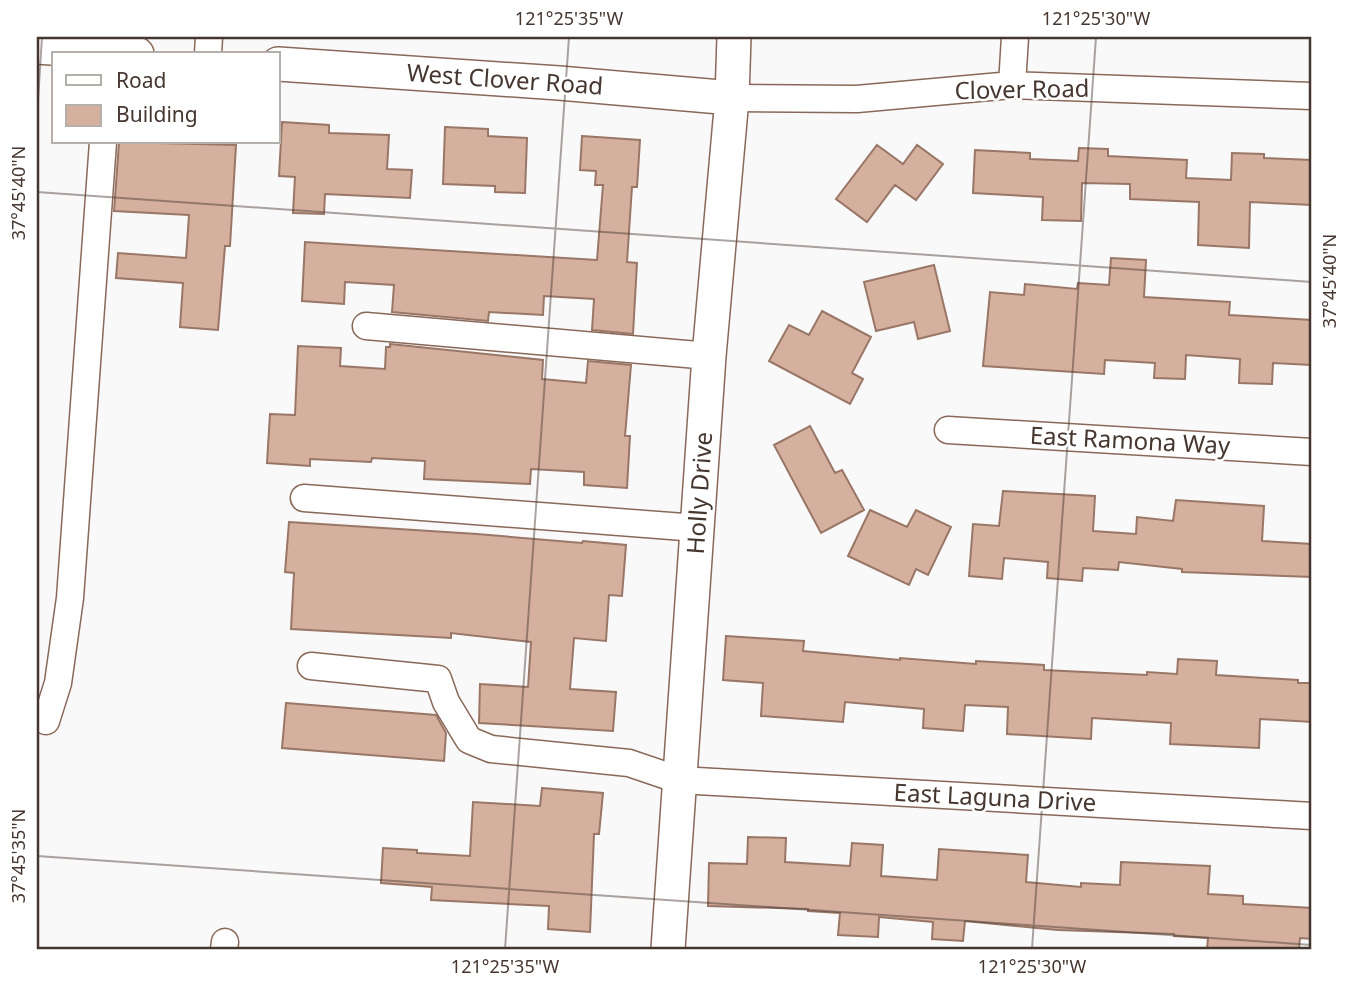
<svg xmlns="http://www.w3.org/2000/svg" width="1349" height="986" viewBox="0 0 1349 986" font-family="'Noto Sans',sans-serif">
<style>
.building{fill:#d5b09f;stroke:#997666;stroke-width:2}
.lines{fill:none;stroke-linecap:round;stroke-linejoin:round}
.minor-casing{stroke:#8a6859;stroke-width:29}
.tertiary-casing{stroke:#8a6859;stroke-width:36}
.minor{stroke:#fff;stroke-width:26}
.tertiary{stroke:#fff;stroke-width:33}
.ticks{fill:none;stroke:#45362f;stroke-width:2;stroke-opacity:0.45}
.labels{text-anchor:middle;stroke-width:5;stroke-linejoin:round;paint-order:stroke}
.street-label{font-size:24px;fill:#45362f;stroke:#fff}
.neatline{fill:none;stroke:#45362f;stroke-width:2.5}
.ticks-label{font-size:18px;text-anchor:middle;fill:#45362f}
</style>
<rect width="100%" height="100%" fill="#f9f9f9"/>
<path class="building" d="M 282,122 L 329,125 L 329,133 L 389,135 L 387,169 L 412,170 L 410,198 L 325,194 L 324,214 L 293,213 L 295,177 L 279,176 Z
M 445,127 L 488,129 L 488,136 L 527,138 L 525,193 L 495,192 L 495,186 L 443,184 Z
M 582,136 L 640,140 L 637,187 L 632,187 L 627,262 L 637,263 L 633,334 L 592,330 L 594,299 L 544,296 L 543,315 L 489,312 L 488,321 L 392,312 L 394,285 L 345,282 L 344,304 L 302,301 L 305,242 L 597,260 L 603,185 L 595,185 L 596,171 L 580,170 Z
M 119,142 L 236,145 L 230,246 L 225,246 L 218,330 L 180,327 L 183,283 L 116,278 L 118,253 L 186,258 L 189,215 L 114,211 Z
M 877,145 L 903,164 L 917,145 L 943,164 L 916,200 L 895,185 L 867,222 L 836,199 Z
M 1079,148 L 1108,149 L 1108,156 L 1187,160 L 1186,178 L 1231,180 L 1232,153 L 1264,154 L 1264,158 L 1312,160 L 1312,205 L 1250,202 L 1249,248 L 1198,245 L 1199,202 L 1130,199 L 1130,184 L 1082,183 L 1081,221 L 1042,220 L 1043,197 L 973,193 L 975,150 L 1030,153 L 1030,159 L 1078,161 Z
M 1111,258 L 1146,260 L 1144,297 L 1230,302 L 1229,315 L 1312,320 L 1311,365 L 1273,363 L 1272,384 L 1239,383 L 1240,359 L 1186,355 L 1185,379 L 1154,378 L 1155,363 L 1105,360 L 1104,374 L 983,366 L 990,292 L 1024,295 L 1025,284 L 1077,289 L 1078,283 L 1109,285 Z
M 934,265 L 950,331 L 918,339 L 914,322 L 876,331 L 864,282 Z
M 822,311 L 871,337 L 852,373 L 863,379 L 850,404 L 769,361 L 789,325 L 809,335 Z
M 390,344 L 543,360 L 542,379 L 586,383 L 588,361 L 631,365 L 625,436 L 630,436 L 627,488 L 584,485 L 584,472 L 531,469 L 530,484 L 424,479 L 425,461 L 372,458 L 371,462 L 310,459 L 310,466 L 267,463 L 270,414 L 295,415 L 298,346 L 341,348 L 340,366 L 385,369 L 386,347 L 390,347 Z
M 810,426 L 835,473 L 842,470 L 864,510 L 821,533 L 774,445 Z
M 1003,491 L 1095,496 L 1093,531 L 1136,534 L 1137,517 L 1173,521 L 1176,500 L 1264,506 L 1262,541 L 1312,544 L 1312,577 L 1182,572 L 1182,569 L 1119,562 L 1118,570 L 1083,568 L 1082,581 L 1047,578 L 1048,562 L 1004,558 L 1002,579 L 969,576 L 973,524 L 999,526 Z
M 870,510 L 907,527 L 916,510 L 951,527 L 928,575 L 916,569 L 909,585 L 848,556 Z
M 289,522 L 477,534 L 582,543 L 583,541 L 626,545 L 622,596 L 609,595 L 606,641 L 574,638 L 570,689 L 616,692 L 613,731 L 479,723 L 480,684 L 528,687 L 531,642 L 451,633 L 451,638 L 291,629 L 294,573 L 285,572 Z
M 726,636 L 804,641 L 803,651 L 900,660 L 900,658 L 976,664 L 976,661 L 1044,665 L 1044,670 L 1147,675 L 1147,672 L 1177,674 L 1178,659 L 1217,661 L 1216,675 L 1298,680 L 1298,683 L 1312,683 L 1312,722 L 1260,719 L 1259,748 L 1170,744 L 1171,723 L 1092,718 L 1091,739 L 1007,734 L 1008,707 L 965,705 L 963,731 L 923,728 L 924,709 L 845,702 L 843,722 L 761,716 L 763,683 L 723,680 Z
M 286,703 L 436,715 L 446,733 L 444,761 L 282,748 Z
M 542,788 L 603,793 L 599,834 L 594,834 L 590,932 L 548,929 L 549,906 L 431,900 L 432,887 L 381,883 L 383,848 L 417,850 L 417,853 L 470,856 L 473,802 L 540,806 Z
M 748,837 L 786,838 L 785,862 L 850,866 L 852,843 L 883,845 L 881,876 L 937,880 L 939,849 L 1028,855 L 1026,882 L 1081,887 L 1081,883 L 1120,885 L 1121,862 L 1210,866 L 1208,894 L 1243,896 L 1243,904 L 1312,908 L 1312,939 L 1300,938 L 1299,949 L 1207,949 L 1208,938 L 1174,936 L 1174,934 L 1058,930 L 965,921 L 963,941 L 932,939 L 933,922 L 879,917 L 878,937 L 838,935 L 840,913 L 808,911 L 808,909 L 708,906 L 709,863 L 747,864 Z"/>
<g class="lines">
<g class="minor-casing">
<path id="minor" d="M 208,54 L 209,37
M 1012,85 L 1015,37
M 732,98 L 857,99 L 1012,85 L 1312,96
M 366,326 L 709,356
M 948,430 L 1312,452
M 304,498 L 697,528
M 311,666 L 438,679 L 446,702 L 469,740 L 491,749 L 629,763 L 679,780 L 1312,816
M 46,721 L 58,683 L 70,598 L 103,142
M 224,949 L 225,942"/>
</g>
<g class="tertiary-casing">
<path id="tertiary" d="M 37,47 L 137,54
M 278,64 L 559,83 L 732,98
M 668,949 L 709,356 L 732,98 L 734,37"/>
</g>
<use href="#minor" class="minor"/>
<use href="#tertiary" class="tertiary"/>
</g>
<path class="ticks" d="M 37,116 L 42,37M 37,192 L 1312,282M 37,856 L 1312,945M 505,949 L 569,37M 1032,949 L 1096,37"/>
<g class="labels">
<g class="street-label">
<text transform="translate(505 80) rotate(4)" y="8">West Clover Road</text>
<text transform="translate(1022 90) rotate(-1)" y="8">Clover Road</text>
<text transform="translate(1130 441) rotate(3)" y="8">East Ramona Way</text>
<text transform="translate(700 493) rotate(-86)" y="8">Holly Drive</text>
<text transform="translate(995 798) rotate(3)" y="8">East Laguna Drive</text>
</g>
</g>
<rect width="1349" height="986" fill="none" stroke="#ffffff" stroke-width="77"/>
<rect x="52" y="52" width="228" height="91" fill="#ffffff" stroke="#b5afac" stroke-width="2"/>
<rect x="66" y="75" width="35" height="10" fill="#ffffff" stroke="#b5afac" stroke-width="2"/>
<text x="116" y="88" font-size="21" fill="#45362f">Road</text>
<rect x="66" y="105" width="35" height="21" fill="#d5b09f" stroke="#b5afac" stroke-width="2"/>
<text x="116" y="122" font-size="21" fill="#45362f">Building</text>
<rect x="38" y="38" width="1272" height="910" class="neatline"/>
<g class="ticks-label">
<text x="569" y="25">121°25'35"W</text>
<text x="1096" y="25">121°25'30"W</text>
<text transform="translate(19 193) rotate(-90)" y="6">37°45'40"N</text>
<text transform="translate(1330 281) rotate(-90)" y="6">37°45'40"N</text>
<text transform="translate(19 856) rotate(-90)" y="6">37°45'35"N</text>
<text x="505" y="973">121°25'35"W</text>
<text x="1032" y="973">121°25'30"W</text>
</g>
</svg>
